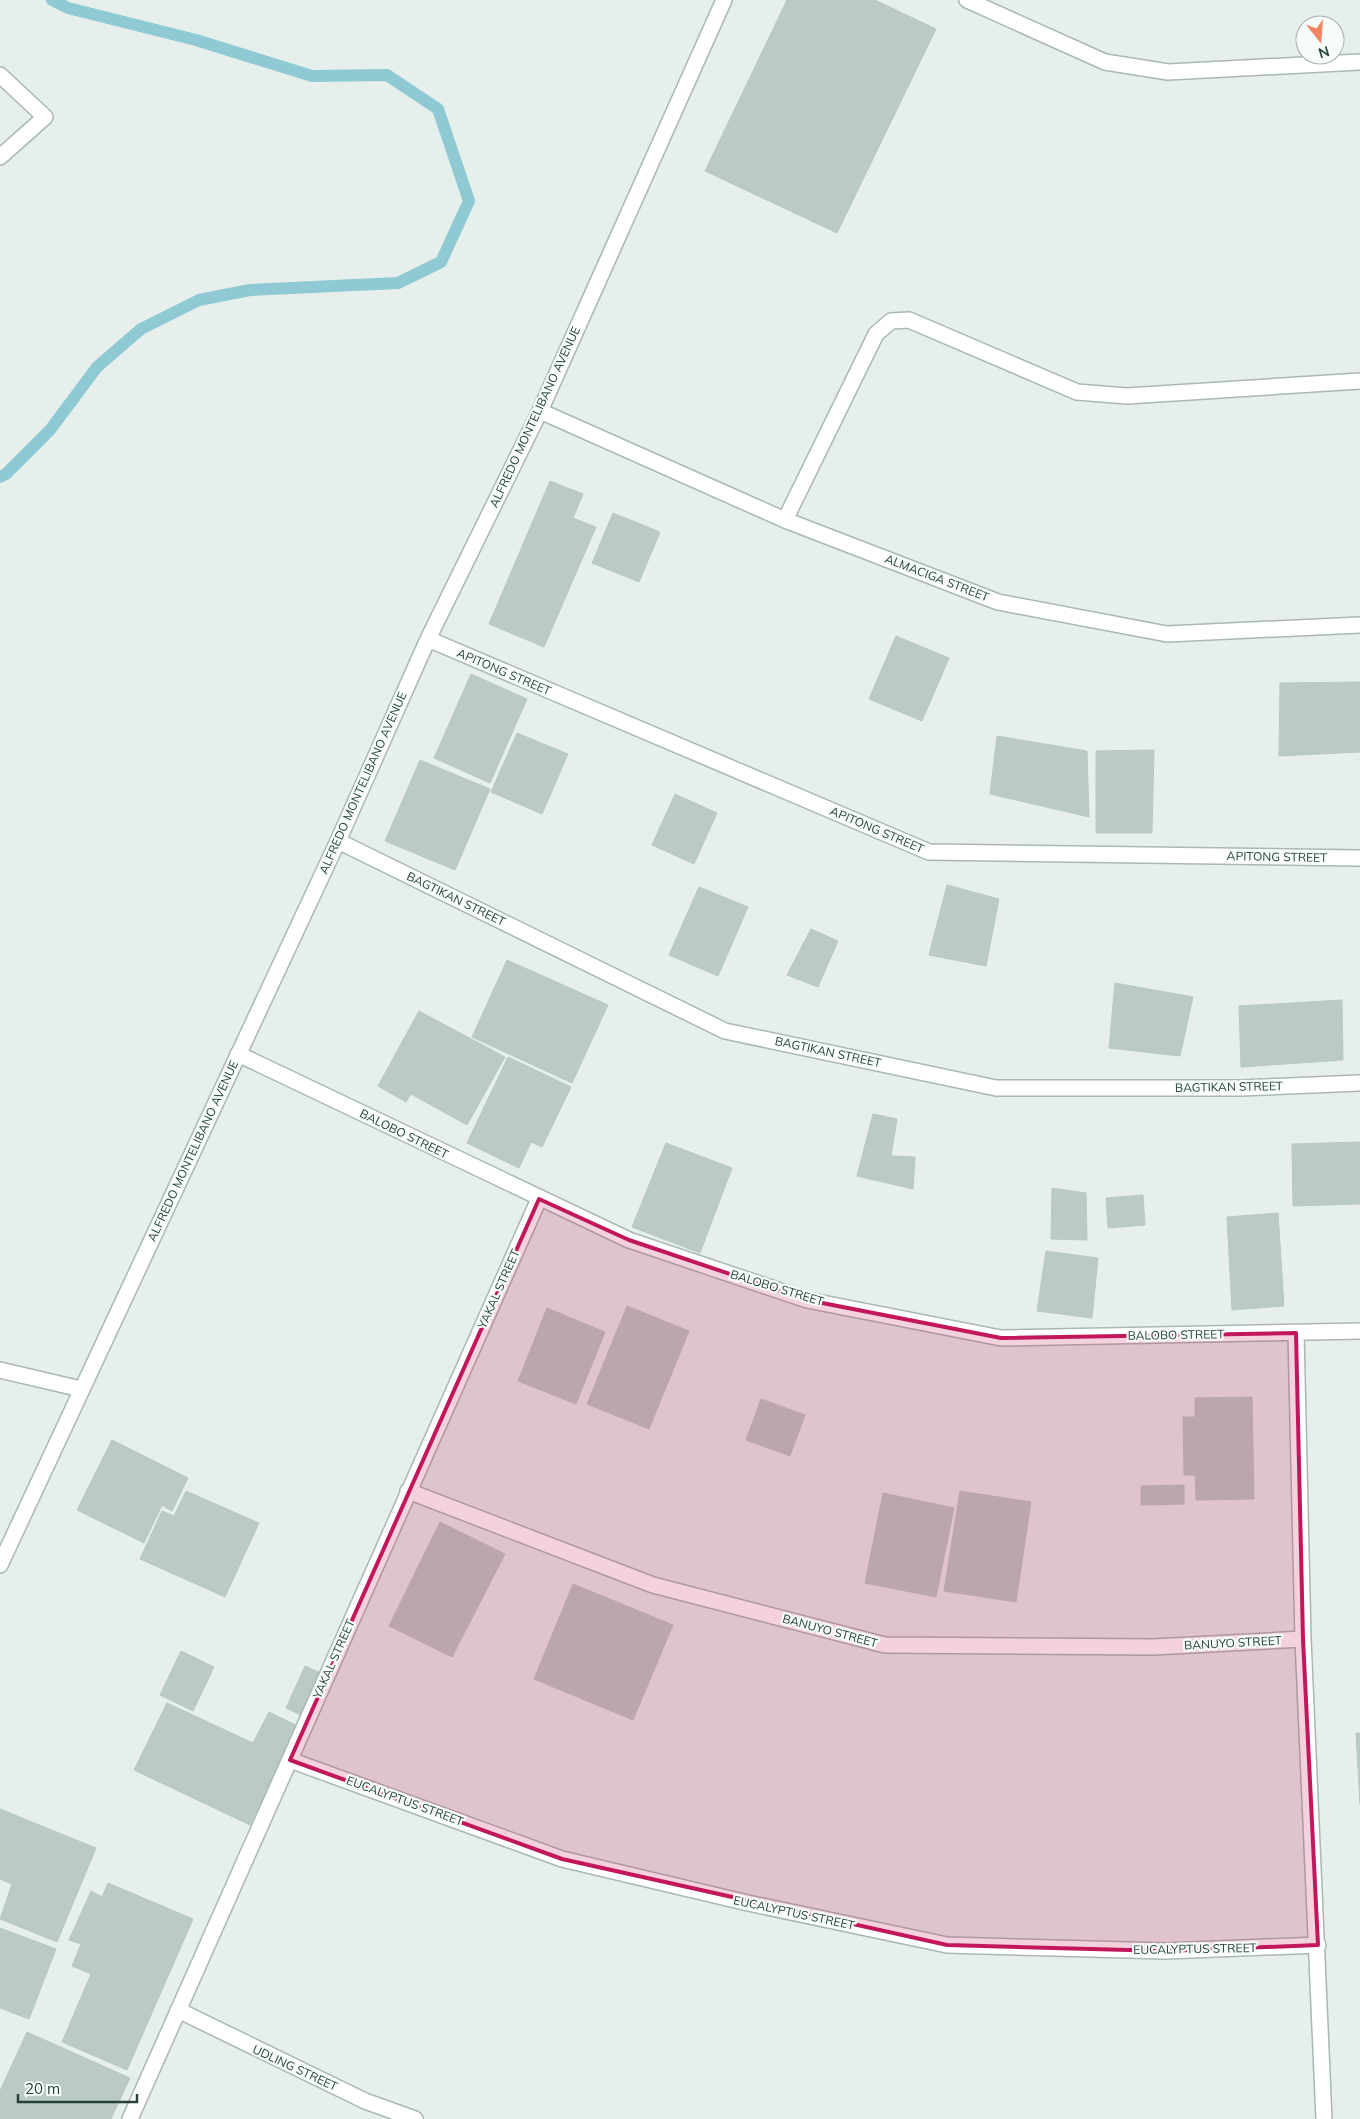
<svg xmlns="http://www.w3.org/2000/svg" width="1360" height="2119" viewBox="0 0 1360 2119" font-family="Mulish,sans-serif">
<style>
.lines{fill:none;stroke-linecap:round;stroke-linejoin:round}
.stream{stroke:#8ec9d4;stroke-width:12}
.building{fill:#bbcac4;stroke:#b8c9c2}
.street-casing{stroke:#a8b8b2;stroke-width:18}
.street{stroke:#fff;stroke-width:15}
.marked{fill:#c2185b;fill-opacity:0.2;stroke:#c2185b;stroke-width:4;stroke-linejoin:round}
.labels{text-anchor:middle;stroke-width:4.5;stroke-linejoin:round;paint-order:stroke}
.street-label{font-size:12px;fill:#24423a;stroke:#f7fbf9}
</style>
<rect width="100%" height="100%" fill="#e6efeb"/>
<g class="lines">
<path class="stream" d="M 0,477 L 6,474 L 50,430 L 97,367 L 141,329 L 199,300 L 250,290 L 398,283 L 441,262 L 469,201 L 438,109 L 387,75 L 312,76 L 196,40 L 68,8 L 52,0"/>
</g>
<path class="building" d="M 787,0 L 875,0 L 936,29 L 837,233 L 705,171 Z
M 550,481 L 583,494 L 573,518 L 596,527 L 544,647 L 489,624 Z
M 613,513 L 660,532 L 639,582 L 592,563 Z
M 896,636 L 949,658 L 922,721 L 869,699 Z
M 471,674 L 527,699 L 490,783 L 434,758 Z
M 1360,682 L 1360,752 L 1279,756 L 1280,683 Z
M 517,733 L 568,754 L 542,814 L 491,792 Z
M 997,736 L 1087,751 L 1089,817 L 990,794 Z
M 1154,750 L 1152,833 L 1096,833 L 1096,751 Z
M 420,760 L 490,789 L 455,870 L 385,841 Z
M 675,794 L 717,813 L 694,864 L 652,845 Z
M 947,885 L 999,899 L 986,966 L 929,955 Z
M 699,887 L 748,907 L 718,976 L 669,955 Z
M 811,929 L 838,941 L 818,987 L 787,975 Z
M 507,960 L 608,1005 L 572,1083 L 472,1037 Z
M 1115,983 L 1193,997 L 1180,1056 L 1109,1048 Z
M 1342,1000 L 1343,1060 L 1241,1067 L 1239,1006 Z
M 419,1011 L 505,1057 L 467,1125 L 411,1094 L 406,1102 L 378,1086 Z
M 508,1057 L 571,1087 L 542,1147 L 531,1142 L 519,1168 L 467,1143 Z
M 873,1114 L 897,1119 L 891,1156 L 915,1157 L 913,1189 L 857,1176 Z
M 1360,1142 L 1360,1204 L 1293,1206 L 1292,1144 Z
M 666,1143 L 732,1168 L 700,1253 L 632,1227 Z
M 1052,1188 L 1086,1193 L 1087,1240 L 1051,1239 Z
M 1143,1195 L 1145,1225 L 1108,1228 L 1106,1198 Z
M 1278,1213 L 1284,1306 L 1232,1310 L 1227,1217 Z
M 1046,1251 L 1098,1258 L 1092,1318 L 1037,1311 Z
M 627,1306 L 689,1331 L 649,1429 L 587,1404 Z
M 547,1308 L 605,1332 L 576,1404 L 518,1381 Z
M 1252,1397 L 1254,1499 L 1196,1500 L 1195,1475 L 1184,1475 L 1183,1417 L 1195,1417 L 1195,1398 Z
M 761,1399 L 805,1415 L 790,1456 L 746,1440 Z
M 112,1440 L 188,1478 L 172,1511 L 162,1505 L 144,1543 L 77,1510 Z
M 1184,1485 L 1184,1504 L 1141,1505 L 1141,1486 Z
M 186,1491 L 259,1523 L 225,1597 L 140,1559 L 162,1511 L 174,1516 Z
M 960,1491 L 1031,1502 L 1016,1602 L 944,1591 Z
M 883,1493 L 954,1508 L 936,1597 L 865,1583 Z
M 440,1522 L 505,1554 L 452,1657 L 389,1626 Z
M 573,1584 L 673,1625 L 633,1720 L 534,1679 Z
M 181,1651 L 214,1667 L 193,1711 L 160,1695 Z
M 305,1666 L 321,1673 L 301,1715 L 286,1708 Z
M 167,1703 L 253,1743 L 269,1712 L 298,1726 L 250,1825 L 134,1770 Z
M 1356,1733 L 1360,1733 L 1360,1804 Z
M 0,1809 L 96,1848 L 57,1942 L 0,1919 L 12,1884 L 0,1879 Z
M 108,1883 L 193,1919 L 127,2070 L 62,2042 L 91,1974 L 72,1966 L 81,1944 L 69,1940 L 91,1891 L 102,1897 Z
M 0,1928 L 56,1949 L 29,2019 L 0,2008 Z
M 27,2032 L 130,2078 L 111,2119 L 0,2119 L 0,2091 Z"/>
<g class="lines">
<g class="street-casing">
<path id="street" d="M 967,0 L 1105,62 L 1168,72 L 1360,62
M 0,75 L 45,117 L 0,157
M 540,411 L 785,520 L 998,602 L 1167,634 L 1360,625
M 785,520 L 876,334 L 891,321 L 909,320 L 1077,392 L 1127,396 L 1360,381
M 428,639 L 929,852 L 1360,858
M 338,841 L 725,1031 L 996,1088 L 1241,1088 L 1360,1083
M 238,1054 L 629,1240 L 807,1300 L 1001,1338 L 1360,1331
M 1296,1333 L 1303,1639 L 1324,2119
M 0,1370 L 81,1389
M 408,1491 L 653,1585 L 885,1645 L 1153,1647 L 1303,1639
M 0,1565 L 338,841 L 428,639 L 540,411 L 724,0
M 290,1760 L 562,1859 L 748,1903 L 947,1945 L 1166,1951 L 1318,1945
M 178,2010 L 365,2101 L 415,2119
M 130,2119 L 539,1199"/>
</g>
<use href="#street" class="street"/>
</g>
<path class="marked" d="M 539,1199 L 629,1240 L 807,1300 L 1001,1338 L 1296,1333 L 1303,1639 L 1318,1945 L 1166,1951 L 947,1945 L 562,1859 L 290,1760 Z"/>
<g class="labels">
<g class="street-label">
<text transform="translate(535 417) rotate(-65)" y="4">ALFREDO MONTELIBANO AVENUE</text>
<text transform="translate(937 578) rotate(21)" y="4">ALMACIGA STREET</text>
<text transform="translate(504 672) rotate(23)" y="4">APITONG STREET</text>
<text transform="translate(363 783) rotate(-66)" y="4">ALFREDO MONTELIBANO AVENUE</text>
<text transform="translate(877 830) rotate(23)" y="4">APITONG STREET</text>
<text transform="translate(1277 857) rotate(1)" y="4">APITONG STREET</text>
<text transform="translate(456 899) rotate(26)" y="4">BAGTIKAN STREET</text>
<text transform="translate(828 1052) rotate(12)" y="4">BAGTIKAN STREET</text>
<text transform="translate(1229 1087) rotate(-1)" y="4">BAGTIKAN STREET</text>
<text transform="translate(404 1134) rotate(26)" y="4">BALOBO STREET</text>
<text transform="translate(193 1151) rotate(-65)" y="4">ALFREDO MONTELIBANO AVENUE</text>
<text transform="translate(777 1288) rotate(17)" y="4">BALOBO STREET</text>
<text transform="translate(499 1289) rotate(-66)" y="4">YAKAL STREET</text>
<text transform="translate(1176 1335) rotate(-1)" y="4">BALOBO STREET</text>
<text transform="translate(830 1631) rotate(15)" y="4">BANUYO STREET</text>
<text transform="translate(1233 1643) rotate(-3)" y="4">BANUYO STREET</text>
<text transform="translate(334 1659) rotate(-66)" y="4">YAKAL STREET</text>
<text transform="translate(405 1801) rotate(20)" y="4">EUCALYPTUS STREET</text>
<text transform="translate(794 1913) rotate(12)" y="4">EUCALYPTUS STREET</text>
<text transform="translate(1195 1949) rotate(-1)" y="4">EUCALYPTUS STREET</text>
<text transform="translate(295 2068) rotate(25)" y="4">UDLING STREET</text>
</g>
</g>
<g transform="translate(1320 40) rotate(163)"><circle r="24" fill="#f7fbf9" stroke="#a3b1ad"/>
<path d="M0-4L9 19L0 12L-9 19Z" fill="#f4845f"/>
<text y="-8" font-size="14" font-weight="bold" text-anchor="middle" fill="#24423a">N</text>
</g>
<path d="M18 2094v8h119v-8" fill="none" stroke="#24423a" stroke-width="2.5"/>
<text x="25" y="2094" font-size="15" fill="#24423a" stroke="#f7fbf9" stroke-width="4" paint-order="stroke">20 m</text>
</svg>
